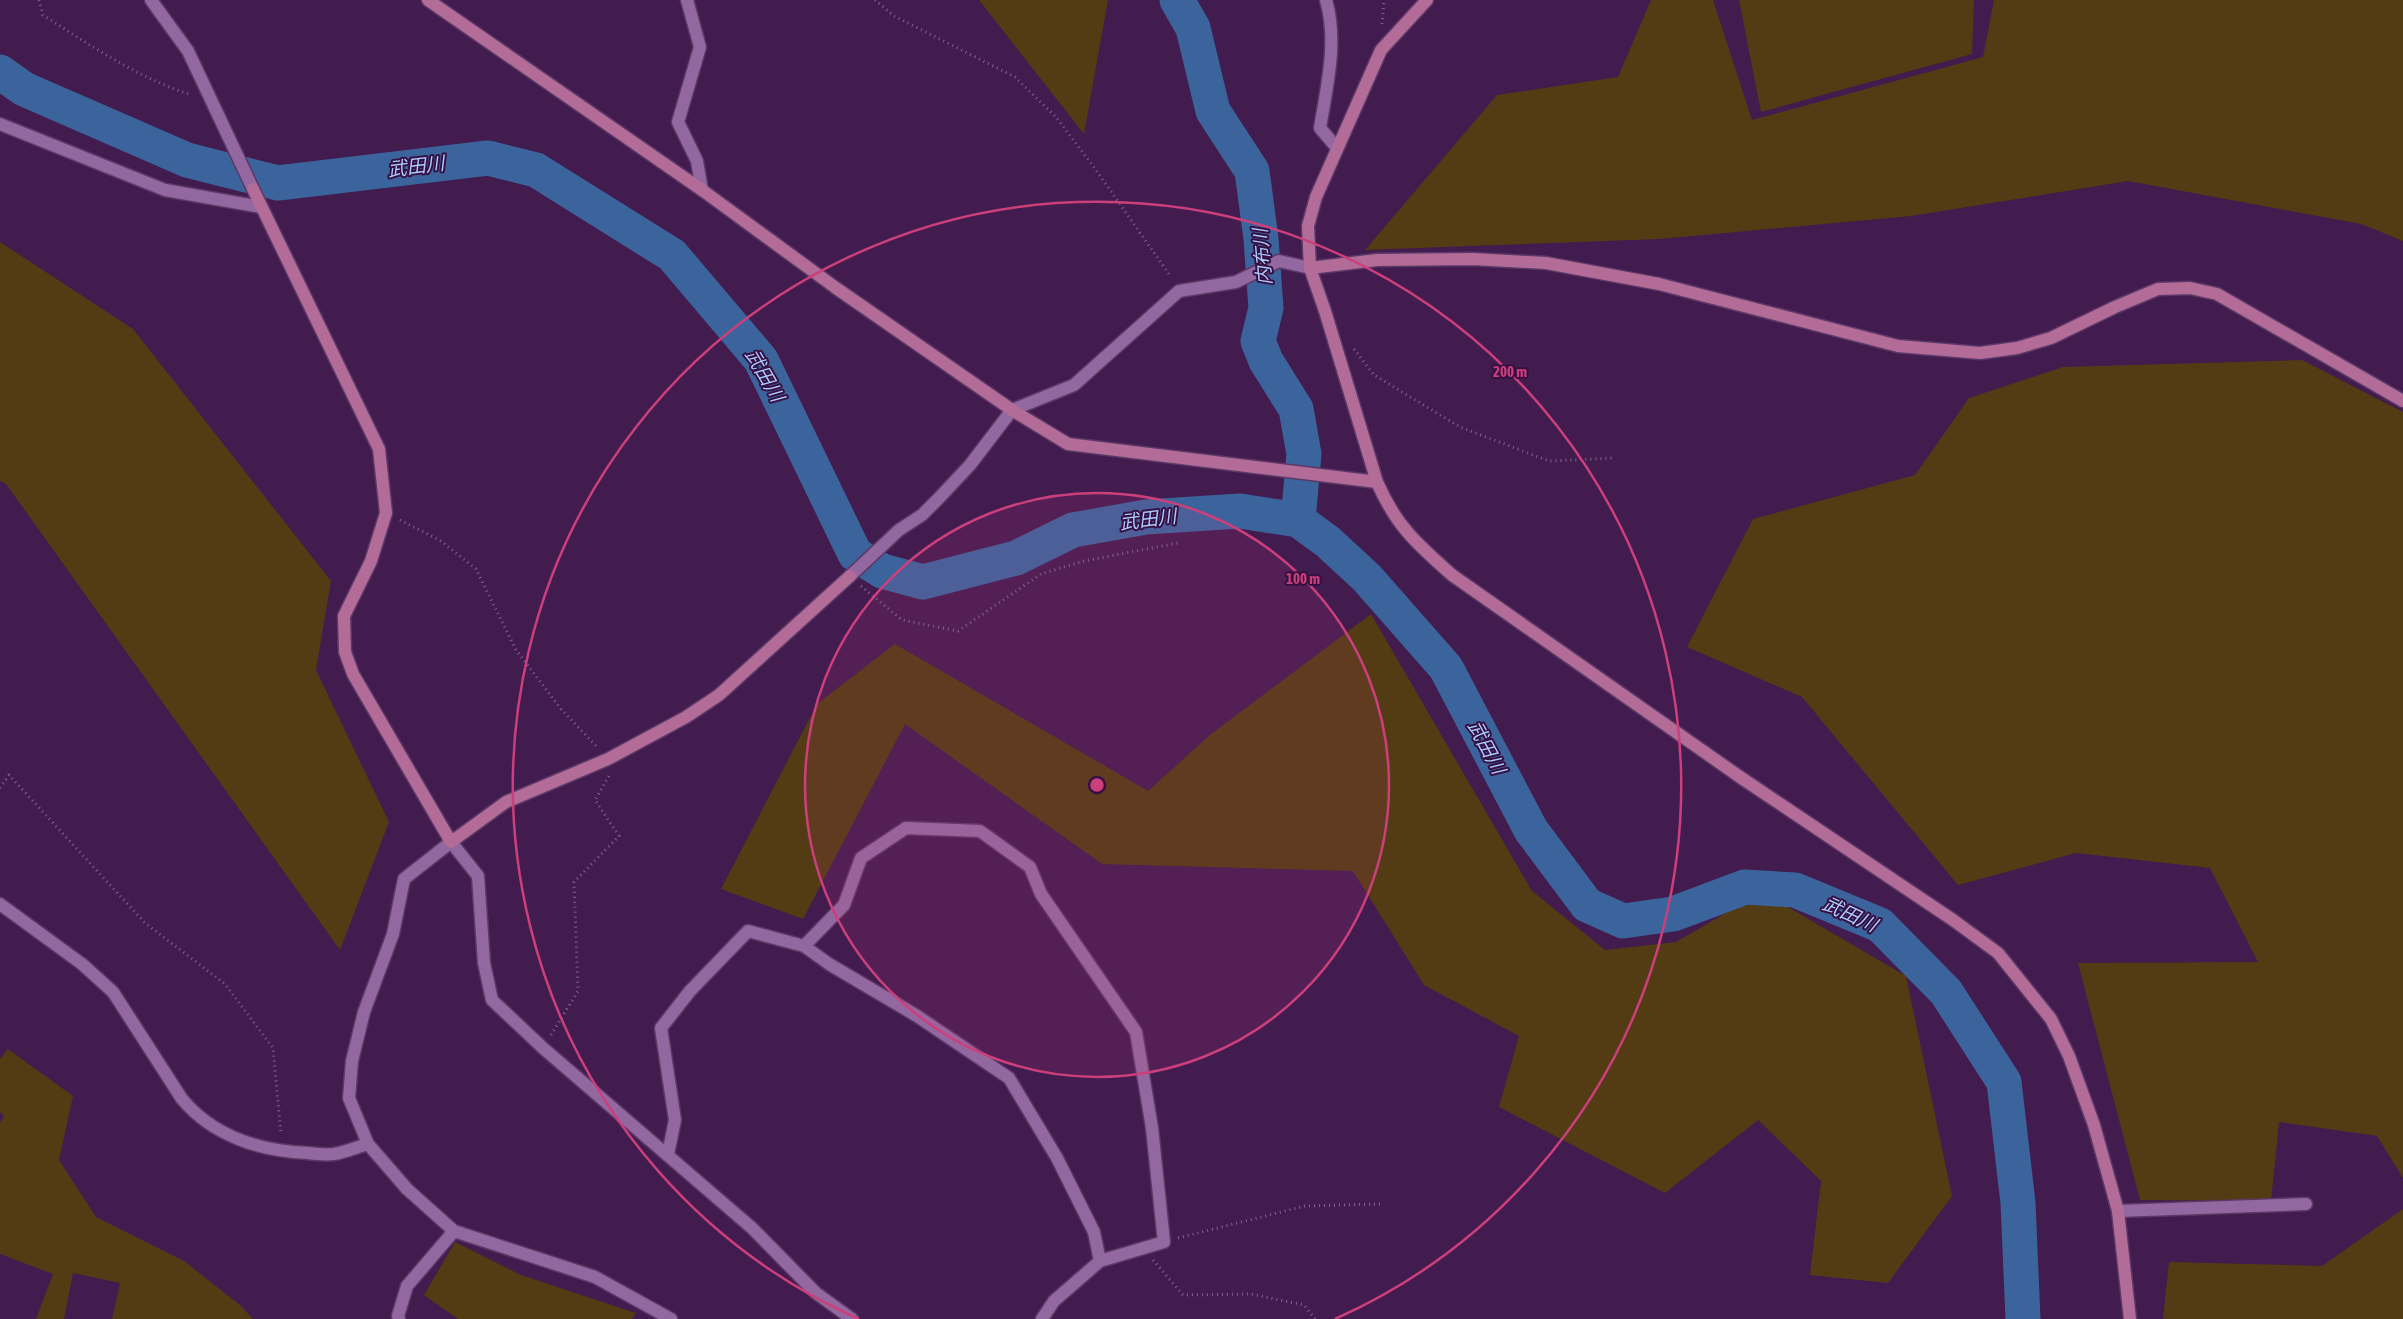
<svg xmlns="http://www.w3.org/2000/svg" width="2403" height="1319" viewBox="0 0 2403 1319" font-family="'Asap Condensed','Noto Sans JP',sans-serif">
<style>
.green{fill:#533b14}
.lines{fill:none;stroke-linecap:round;stroke-linejoin:round}
.river{stroke:#3c649c;stroke-width:35}
.street-casing{stroke:#5c3866;stroke-width:15}
.secondary-casing{stroke:#5c3866;stroke-width:15}
.path{stroke:#84638f;stroke-width:3;stroke-dasharray:1 4;stroke-linecap:butt}
.street{stroke:#9368a1;stroke-width:12}
.secondary{stroke:#b26c97;stroke-width:12}
.ring{fill:none;stroke:#cb3f7b;stroke-width:2.5}
.labels{text-anchor:middle;stroke-width:4;stroke-linejoin:round;paint-order:stroke}
.water-label{font-size:19px;font-style:italic;fill:#aaccfe;stroke:#371043}
.centre{fill:#cb3f7b;stroke:#371043;stroke-width:2.5}
.ring-label{font-size:15px;text-anchor:middle;font-weight:bold;fill:#cb3f7b;stroke:#371043;stroke-width:4;stroke-linejoin:round;paint-order:stroke}
</style>
<rect width="100%" height="100%" fill="#421b4f"/>
<path class="green" d="M 979,0 L 1108,0 L 1084,134 Z
M 1651,0 L 1713,0 L 1752,120 L 1983,57 L 1994,0 L 2403,0 L 2403,241 L 2361,224 L 2128,181 L 1911,216 L 1660,239 L 1365,250 L 1497,95 L 1618,77 Z
M 1739,0 L 1974,0 L 1972,54 L 1761,112 Z
M 0,242 L 133,329 L 331,581 L 316,670 L 389,822 L 340,950 L 6,484 L 0,481 Z
M 2302,360 L 2403,412 L 2403,1178 L 2377,1136 L 2279,1122 L 2271,1201 L 2140,1200 L 2078,963 L 2258,962 L 2210,868 L 2076,853 L 1958,885 L 1802,697 L 1687,647 L 1753,519 L 1915,475 L 1969,398 L 2063,367 Z
M 1371,614 L 1532,891 L 1605,950 L 1676,942 L 1762,892 L 1906,976 L 1952,1196 L 1888,1283 L 1810,1275 L 1821,1181 L 1758,1120 L 1665,1193 L 1499,1107 L 1519,1036 L 1424,985 L 1353,871 L 1102,864 L 905,724 L 803,919 L 721,889 L 817,704 L 895,644 L 1148,791 L 1211,734 Z
M 8,1049 L 73,1096 L 59,1160 L 96,1217 L 184,1261 L 240,1305 L 253,1319 L 112,1319 L 120,1283 L 73,1273 L 64,1319 L 36,1319 L 53,1274 L 0,1254 L 0,1122 L 4,1117 L 0,1112 L 0,1059 Z
M 2403,1209 L 2403,1319 L 2163,1319 L 2169,1262 L 2322,1266 Z
M 455,1242 L 521,1275 L 636,1313 L 632,1319 L 458,1319 L 424,1295 Z"/>
<g class="lines">
<path class="river" d="M 1177,0 L 1193,28 L 1213,111 L 1252,171 L 1261,239 L 1266,308 L 1258,341 L 1266,361 L 1296,409 L 1304,454 L 1298,520
M 0,72 L 24,89 L 187,160 L 278,183 L 488,158 L 536,170 L 672,255 L 761,360 L 855,554 L 882,571 L 923,582 L 1016,558 L 1073,530 L 1146,517 L 1240,511 L 1298,520 L 1328,542 L 1367,578 L 1446,668 L 1531,830 L 1587,905 L 1623,921 L 1673,914 L 1745,887 L 1795,890 L 1880,925 L 1946,992 L 2004,1082 L 2018,1203 L 2023,1319"/>
<g class="street-casing">
<path id="street" d="M 151,0 L 188,51 L 253,189
M 687,0 L 700,47 L 678,122 L 697,161 L 702,190
M 1326,0 C 1338,42 1327,85 1320,128 L 1337,148
M 0,124 L 165,190 L 261,207
M 850,576 L 899,530 L 922,515 L 940,497 L 970,465 L 1012,410 L 1074,385 L 1179,291 L 1236,282 L 1279,261 L 1310,268
M 0,904 L 82,964 L 113,992 L 182,1099 C 213,1136 260,1151 308,1153 C 316,1154 326,1155 334,1154 C 346,1152 357,1147 368,1144
M 804,946 L 829,964 L 917,1016 L 1009,1078 L 1057,1158 L 1094,1232 L 1100,1261
M 668,1154 L 675,1120 L 661,1028 L 690,991 L 748,931 L 804,946 L 844,905 L 861,858 L 906,828 L 980,831 L 1030,867 L 1041,894 L 1136,1032 L 1152,1128 L 1164,1242 L 1100,1261 L 1054,1301 L 1042,1319
M 2118,1211 L 2306,1204
M 399,1319 L 398,1316 L 407,1286 L 454,1231
M 671,1319 L 595,1277 L 454,1231 L 407,1189 L 368,1144 L 349,1098 L 352,1061 L 364,1012 L 393,934 L 404,879 L 451,842 L 478,876 L 484,963 L 492,1000 L 543,1048 L 752,1228 L 816,1293 L 852,1319"/>
</g>
<g class="secondary-casing">
<path id="secondary" d="M 428,0 L 702,190 L 836,288 L 1012,410 L 1068,444 L 1377,482
M 1427,0 L 1381,50 L 1316,197 L 1308,226 L 1310,268 L 1325,311 L 1377,482 C 1396,526 1417,544 1452,575 L 1740,777 L 1953,920 L 1998,953 L 2051,1019 L 2069,1056 L 2094,1125 L 2118,1211 L 2130,1319
M 253,189 L 379,449 L 386,513 L 371,561 L 344,616 L 345,652 L 353,674 L 451,842 L 506,802 L 608,759 L 686,717 L 719,695 L 850,576
M 1310,268 L 1377,260 L 1473,259 L 1546,263 L 1659,284 L 1898,346 L 1980,353 L 2017,348 L 2051,338 L 2115,307 L 2158,289 L 2190,288 L 2217,294 L 2403,401"/>
</g>
<path class="path" d="M 39,0 L 43,15 C 91,46 137,77 191,95
M 875,0 L 894,16 L 1015,77 L 1056,117 L 1096,170 L 1171,277
M 1382,24 L 1384,0
M 1354,349 L 1374,375 L 1460,427 L 1549,461 L 1614,458
M 400,520 L 441,541 L 476,569 L 516,650 L 561,709 L 598,748
M 861,586 L 902,620 L 958,631 L 1041,574 L 1084,561 L 1178,543
M 0,788 L 9,775 L 145,923 L 225,984 L 273,1048 L 281,1134
M 551,1035 L 578,991 L 574,882 L 619,836 L 595,800 L 609,776
M 1178,1238 L 1305,1206 L 1381,1204
M 1153,1260 L 1183,1295 L 1251,1294 L 1304,1305 L 1315,1319"/>
<use href="#street" class="street"/>
<use href="#secondary" class="secondary"/>
</g>
<circle cx="1097" cy="785" r="292" fill="#cb3f7b" fill-opacity=".12"/>
<g class="ring">
<circle cx="1097" cy="785" r="292"/>
<path d="M859 1319A584 584 0 1 1 1335 1319"/>
</g>
<g class="labels">
<g class="water-label">
<text transform="translate(416 166) rotate(-7)" y="7">武田川</text>
<text transform="translate(1262 257) rotate(-95)" y="7">内布川</text>
<text transform="translate(765 375) rotate(60)" y="7">武田川</text>
<text transform="translate(1148 519) rotate(-7)" y="7">武田川</text>
<text transform="translate(1487 747) rotate(62)" y="7">武田川</text>
<text transform="translate(1850 914) rotate(25)" y="7">武田川</text>
</g>
</g>
<circle cx="1097" cy="785" r="8" class="centre"/>
<g class="ring-label">
<text x="1510" y="377">200 m</text>
<text x="1303" y="584">100 m</text>
</g>
</svg>
